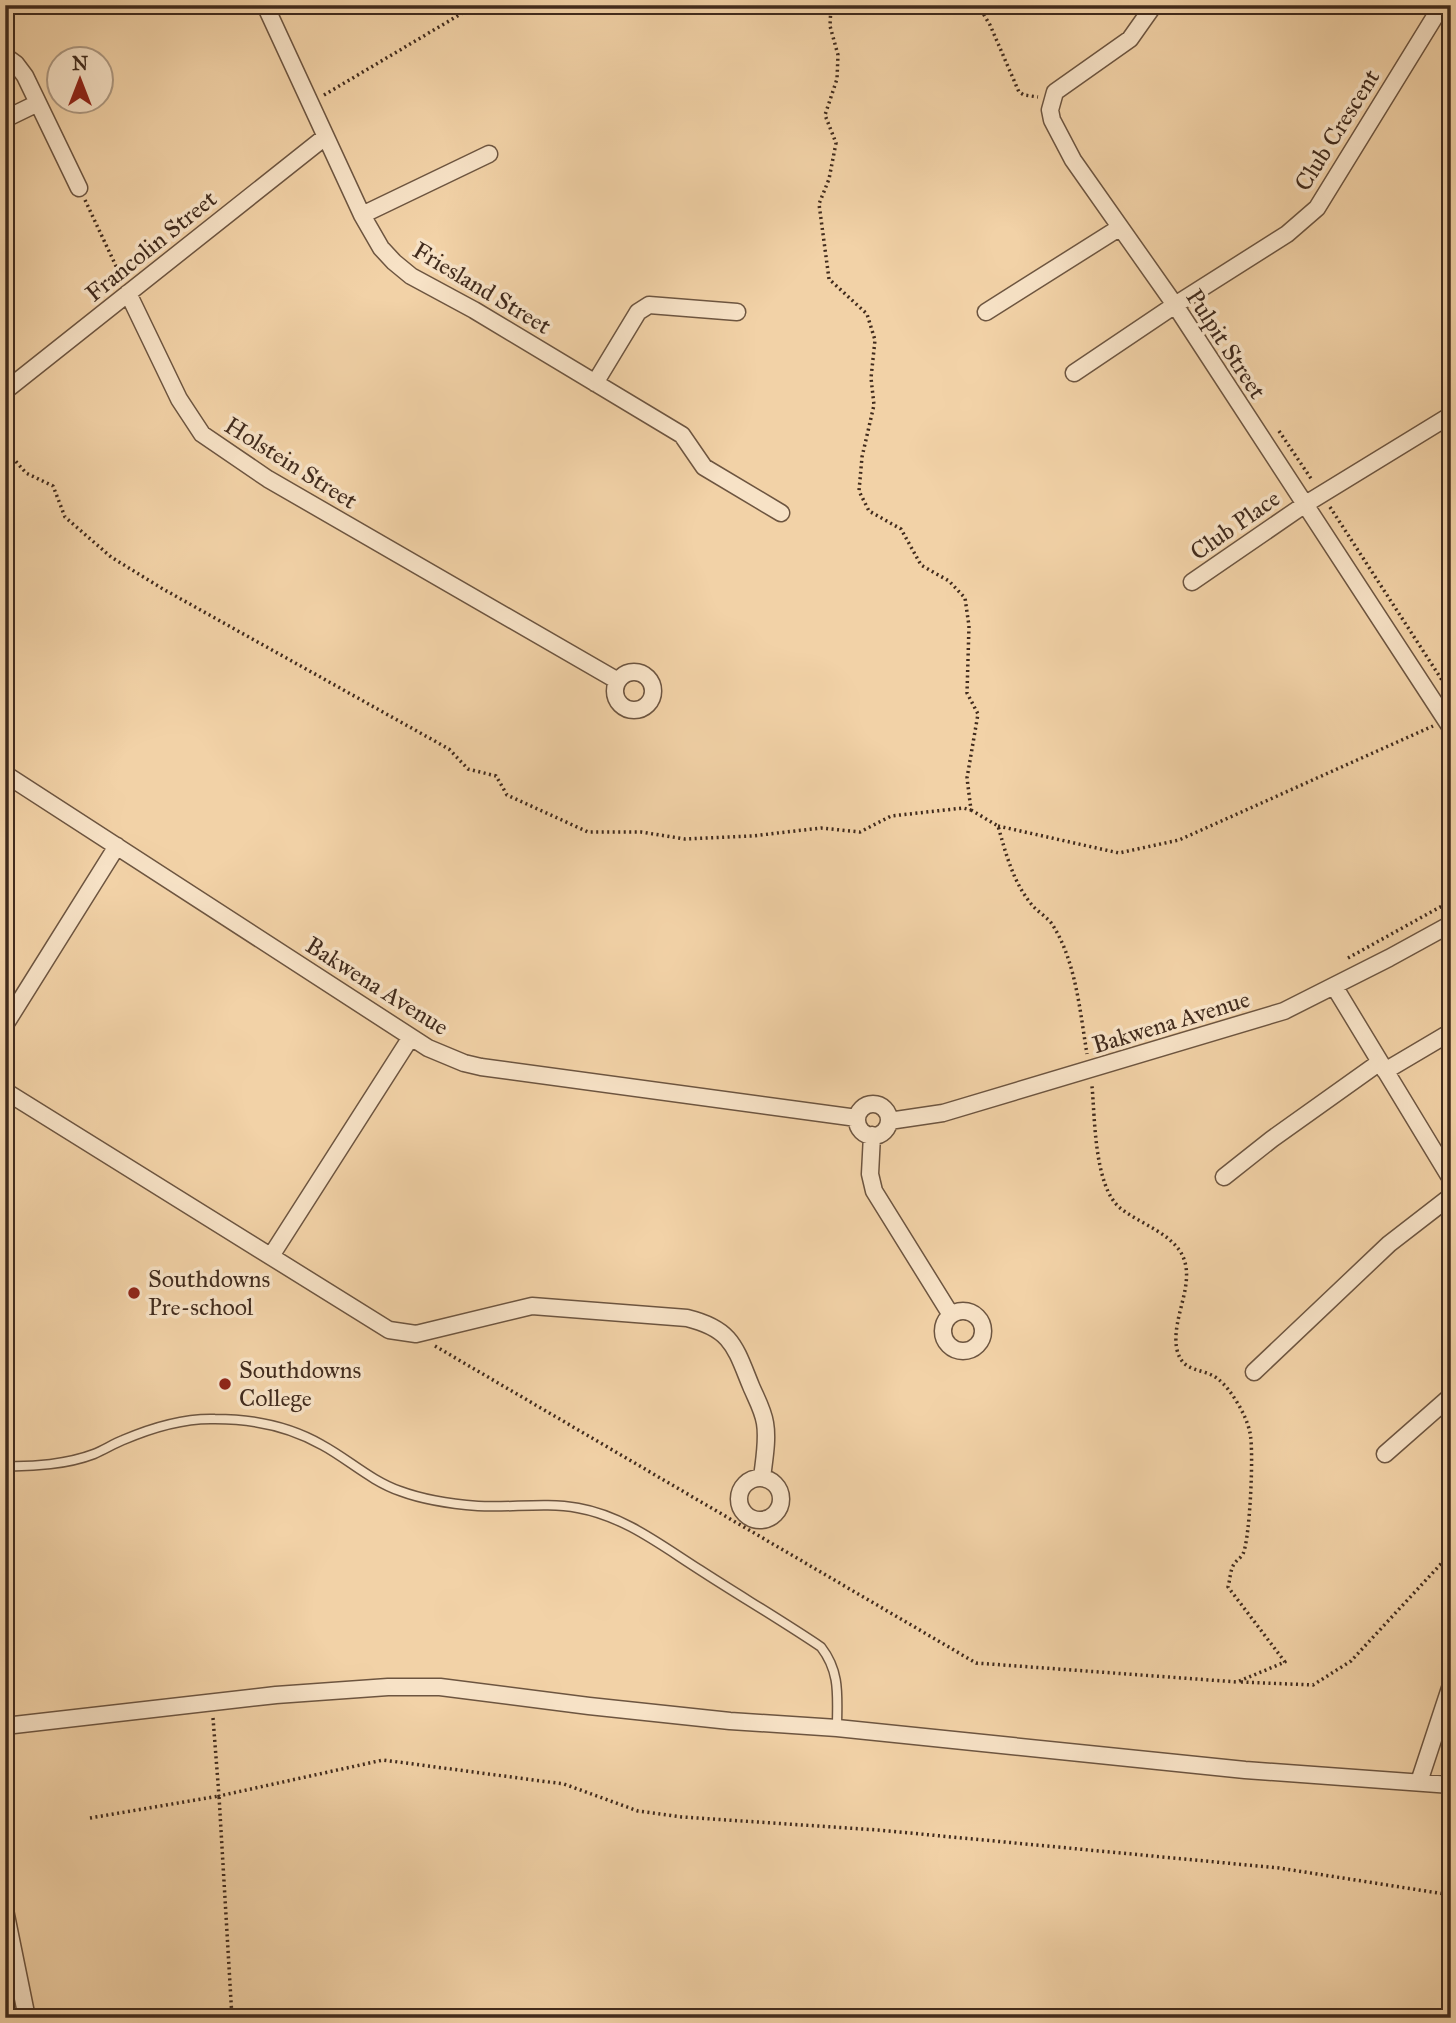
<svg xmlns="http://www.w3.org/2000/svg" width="1456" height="2023" viewBox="0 0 1456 2023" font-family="'IM FELL Great Primer',serif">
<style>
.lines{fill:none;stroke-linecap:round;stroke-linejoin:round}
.lane-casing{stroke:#6d5540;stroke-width:11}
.street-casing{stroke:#6d5540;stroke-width:19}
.path{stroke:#412b1d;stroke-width:3.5;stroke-dasharray:2 3.5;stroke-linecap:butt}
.lane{stroke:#f7e2c6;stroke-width:8}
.street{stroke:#f7e2c6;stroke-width:16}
.poi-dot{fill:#8f2418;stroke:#f7e2c6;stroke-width:2.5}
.labels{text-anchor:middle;stroke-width:7;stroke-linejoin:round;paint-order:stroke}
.street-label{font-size:24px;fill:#412b1d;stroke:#f7e2c6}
.poi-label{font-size:24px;fill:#412b1d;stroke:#f7e2c6;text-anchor:start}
</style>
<rect width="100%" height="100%" fill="#f2d2a7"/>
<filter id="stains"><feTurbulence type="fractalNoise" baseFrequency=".00286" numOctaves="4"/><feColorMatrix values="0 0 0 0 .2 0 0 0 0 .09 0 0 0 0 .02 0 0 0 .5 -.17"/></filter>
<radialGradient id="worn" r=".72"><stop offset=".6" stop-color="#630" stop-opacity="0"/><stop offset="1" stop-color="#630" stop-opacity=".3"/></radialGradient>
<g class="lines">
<g class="lane-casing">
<path id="lane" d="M 5,1466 C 33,1467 68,1464 94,1454 C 104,1450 113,1444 123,1440 C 151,1428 185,1418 215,1419 C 253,1419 289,1426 322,1445 C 348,1459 371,1481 400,1491 C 424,1500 452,1504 478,1506 C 511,1508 545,1502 578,1508 C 624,1516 662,1546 700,1570 C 740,1596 781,1620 821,1647 C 841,1673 837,1697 837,1728"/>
</g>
<g class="street-casing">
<path id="street" d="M 265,5 L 362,215 L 381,248 L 394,262 L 411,276 L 474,310 L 682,435 L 704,467 L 781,513
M 1154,5 L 1130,39 L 1055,92 L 1050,110 L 1052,120 L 1073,160 L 1175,305 L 1451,728
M 5,56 L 16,64 L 25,76 L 79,188
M 5,119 L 38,103
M 362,215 L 489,154
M 128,293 L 179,399 L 202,434 L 268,479 L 618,681
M 986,312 L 1119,228
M 1074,373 L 1175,305 L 1287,234 L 1317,208 L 1442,5
M 595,383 L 638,312 L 649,305 L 737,312
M 5,391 L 325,137
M 1192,582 L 1304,505 L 1451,415
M615 691a19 19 0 1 1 38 0a19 19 0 1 1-38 0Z
M 5,774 L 428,1048 L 464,1063 L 481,1067 L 857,1118
M 1334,986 L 1451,1179
M 5,1025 L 117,846
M 1385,1071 L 1451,1032
M 5,1091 L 389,1330 L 416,1334 L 532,1306 L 687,1318 C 732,1329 735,1347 751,1386 C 756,1398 763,1410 765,1423 C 768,1440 764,1460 762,1478
M857 1120a16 16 0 1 1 32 0a16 16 0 1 1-32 0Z
M 889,1121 L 943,1113 L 1284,1011 L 1389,958 L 1451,924
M 872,1135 L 870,1174 L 874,1191 L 951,1315
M 1224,1177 L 1272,1139 L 1380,1062
M 271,1256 L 411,1037
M943 1331a20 20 0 1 1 40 0a20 20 0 1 1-40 0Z
M 1254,1372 L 1389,1244 L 1451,1196
M 1385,1454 L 1451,1396
M739 1499a21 21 0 1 1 42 0a21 21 0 1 1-42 0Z
M 5,1726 L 276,1695 L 388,1687 L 440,1687 L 589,1706 L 730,1721 L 837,1728 L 1245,1770 L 1451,1785
M 1419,1782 L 1451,1685
M 5,1910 L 27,2018"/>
</g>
<path class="path" d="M 978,5 L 990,25 L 1019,92 L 1024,95 L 1038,97
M 324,95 L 476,5
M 85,200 L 122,279
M 1279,431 L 1312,480
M 5,449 L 26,473 L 53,486 L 65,517 L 111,557 L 163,589 L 449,749 L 468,769 L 496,776 L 507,795 L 588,832 L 641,832 L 685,839 L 752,836 L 821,828 L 860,832 L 891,816 L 963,808 L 971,810 L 967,778 L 978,714 L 967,693 L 969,626 L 965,598 L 949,581 L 921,565 L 901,529 L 869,511 L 859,491 L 862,457 L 874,405 L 871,378 L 875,340 L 867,314 L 829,279 L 819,204 L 829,179 L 836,143 L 825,115 L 837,79 L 838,55 L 830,26 L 831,5
M 1330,507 L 1451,694
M 971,810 L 998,826 C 1006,854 1013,882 1032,905 C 1038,912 1047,917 1052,924 C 1076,961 1080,1012 1087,1054
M 998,826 L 1119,853 L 1179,840 L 1433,726
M 1348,958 L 1451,901
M 435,1346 L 976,1663 L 1237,1682 L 1285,1662 L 1228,1587 C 1230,1580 1230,1572 1233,1566 C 1235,1561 1240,1559 1243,1554 C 1250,1539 1254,1450 1250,1433 C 1247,1416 1231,1389 1218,1379 C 1203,1367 1183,1374 1177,1350 C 1170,1317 1199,1281 1180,1251 C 1166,1231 1139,1223 1120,1208 C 1094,1186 1095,1118 1092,1086
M 1241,1682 L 1313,1685 L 1351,1661 L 1451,1553
M 213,1718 L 219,1796 L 383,1760 L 564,1784 L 638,1811 L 682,1817 L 878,1830 L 1279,1868 L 1451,1895
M 90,1818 L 219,1796 L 232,2018"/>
<use href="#lane" class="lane"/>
<use href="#street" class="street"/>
</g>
<g class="poi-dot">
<circle cx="134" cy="1293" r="7"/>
<circle cx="225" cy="1384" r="7"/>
</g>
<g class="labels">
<g class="street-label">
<text transform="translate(1337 130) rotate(-58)" y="8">Club Crescent</text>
<text transform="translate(151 246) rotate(-39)" y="8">Francolin Street</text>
<text transform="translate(482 288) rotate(31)" y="8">Friesland Street</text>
<text transform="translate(1226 344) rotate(57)" y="8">Pulpit Street</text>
<text transform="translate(291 463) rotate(32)" y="8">Holstein Street</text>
<text transform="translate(1235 525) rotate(-35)" y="8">Club Place</text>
<text transform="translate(377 986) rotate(32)" y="8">Bakwena Avenue</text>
<text transform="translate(1171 1022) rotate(-17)" y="8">Bakwena Avenue</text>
</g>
<g class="poi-label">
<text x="148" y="1287">Southdowns<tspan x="148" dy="28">Pre-school</tspan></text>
<text x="239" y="1378">Southdowns<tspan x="239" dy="28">College</tspan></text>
</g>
</g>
<rect width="1456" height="2023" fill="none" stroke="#f2d2a7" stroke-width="28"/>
<rect x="7" y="7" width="1442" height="2009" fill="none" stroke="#412b1d" stroke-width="3.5"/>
<rect x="14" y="14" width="1428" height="1995" fill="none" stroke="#412b1d" stroke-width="2"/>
<g transform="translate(80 80)"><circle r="33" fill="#f7e2c6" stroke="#ae9982" stroke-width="2"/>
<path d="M0-5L12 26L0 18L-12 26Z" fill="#8f2418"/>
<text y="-10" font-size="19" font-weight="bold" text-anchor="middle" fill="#412b1d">N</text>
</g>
<rect width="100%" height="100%" filter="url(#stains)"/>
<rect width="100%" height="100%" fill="url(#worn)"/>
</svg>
